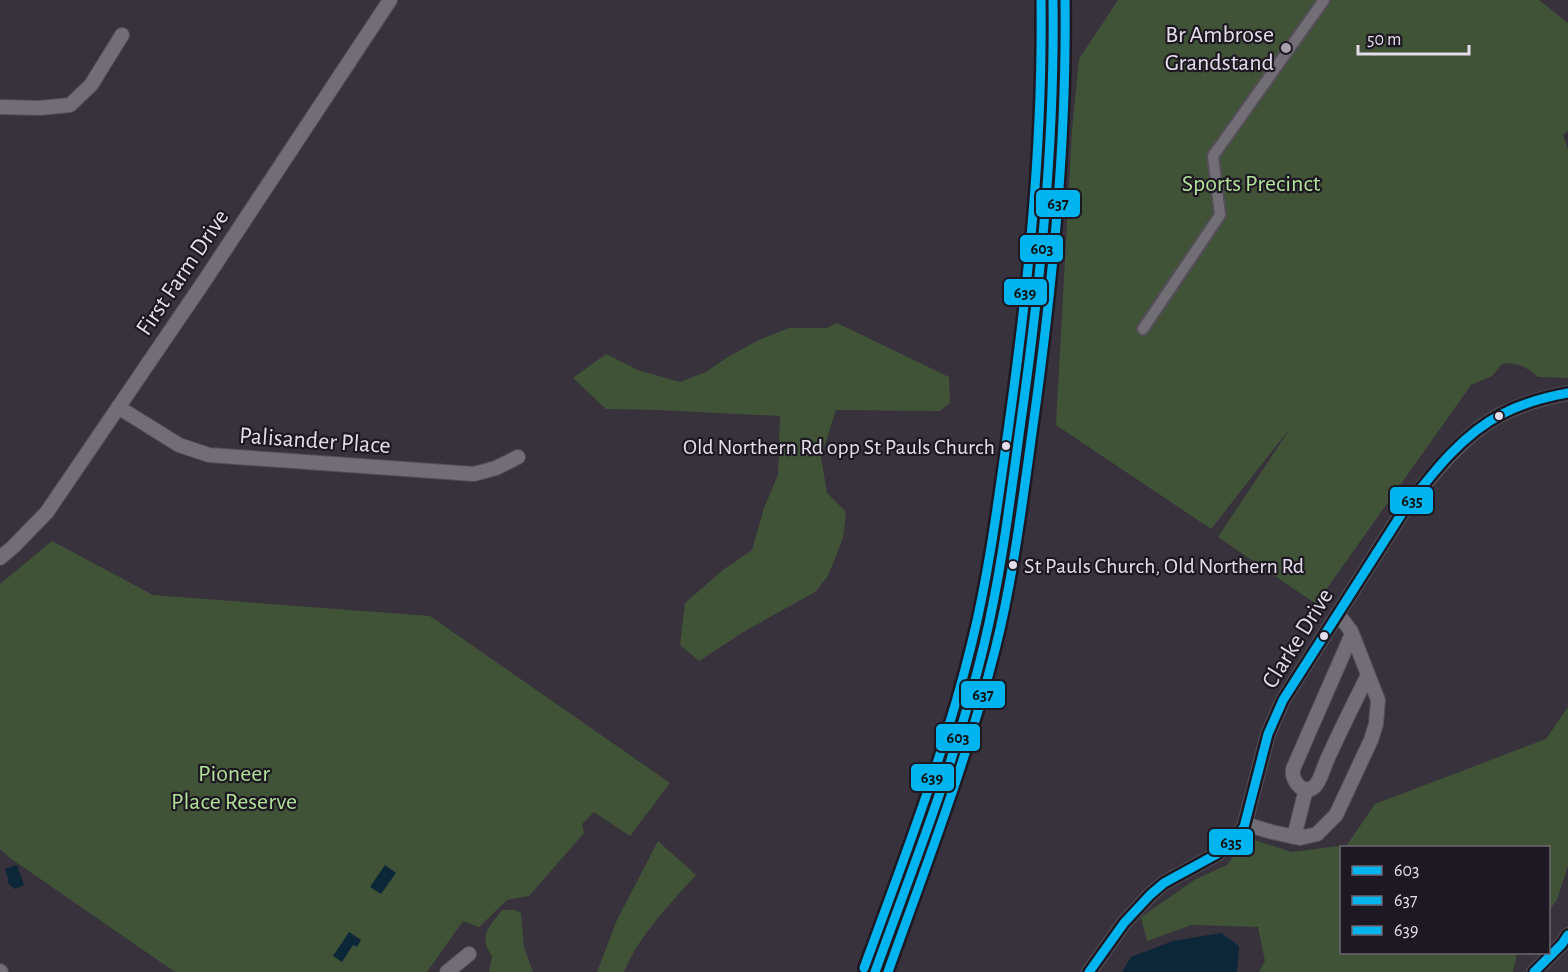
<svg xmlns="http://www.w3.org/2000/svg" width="1568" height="972" viewBox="0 0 1568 972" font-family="'Alegreya Sans',sans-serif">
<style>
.green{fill:#405337}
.water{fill:#0c2737}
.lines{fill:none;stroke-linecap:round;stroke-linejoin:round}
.pedestrian-casing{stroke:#534e57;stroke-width:14}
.minor-casing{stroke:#534e57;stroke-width:16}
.primary-casing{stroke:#534e57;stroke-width:26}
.pedestrian{stroke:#726e76;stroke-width:10}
.minor{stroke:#726e76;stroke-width:14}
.primary{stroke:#6d686b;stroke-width:22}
.bus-1-casing{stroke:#1d1821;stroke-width:14}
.bus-2-casing{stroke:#1d1821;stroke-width:14}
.bus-3-casing{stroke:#1d1821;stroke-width:14}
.bus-4-casing{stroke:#1d1821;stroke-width:14}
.bus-5-casing{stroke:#1d1821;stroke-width:14}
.bus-1{stroke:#00b5ef;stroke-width:9}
.bus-2{stroke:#00b5ef;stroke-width:9}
.bus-3{stroke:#00b5ef;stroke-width:9}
.bus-4{stroke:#00b5ef;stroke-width:9}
.bus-5{stroke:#00b5ef;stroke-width:9}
.poi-dot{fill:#a8a2ad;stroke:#1d1821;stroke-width:2}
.bus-dot{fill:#e4deea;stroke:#1d1821;stroke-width:2}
.labels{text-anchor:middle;stroke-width:4.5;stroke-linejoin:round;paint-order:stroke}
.bus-label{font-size:22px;fill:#e4deea;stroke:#1d1821;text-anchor:end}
.poi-label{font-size:24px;fill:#e4deea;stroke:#1d1821;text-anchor:end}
.park-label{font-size:24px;fill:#b0e099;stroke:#1d1821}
.street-label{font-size:24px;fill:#e4deea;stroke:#1d1821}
.line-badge{stroke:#1d1821;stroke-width:2}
.pale-badge-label{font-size:16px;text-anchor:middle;font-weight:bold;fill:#111}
</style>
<rect width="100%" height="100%" fill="#38323d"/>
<path class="green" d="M 1118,0 L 1539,0 L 1568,23 L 1568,131 L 1563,135 L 1568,149 L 1568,378 L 1538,377 C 1527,367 1517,362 1502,364 L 1492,376 L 1471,385 L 1316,604 L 1218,537 L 1291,427 L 1211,529 L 1056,425 L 1072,130 L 1079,59 Z
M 837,323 L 949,377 L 950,403 L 940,411 L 836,410 L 821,457 L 827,493 L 846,512 L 843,538 L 828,576 L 815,592 L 745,631 L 699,661 L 680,645 L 685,603 L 723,570 L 752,550 L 764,508 L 778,475 L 780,416 L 658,410 L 606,409 L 573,378 L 606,354 L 638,370 L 680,382 L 706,372 L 726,358 L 759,340 L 789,328 L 827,328 Z
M 52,541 L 153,595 L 430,616 L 670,783 L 630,836 L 594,812 L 582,824 L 584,833 L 529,896 L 507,900 L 479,927 L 463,921 L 427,972 L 175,972 L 10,858 L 0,849 L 0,584 Z
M 1568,707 L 1568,866 L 1557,900 L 1549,910 L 1548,848 L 1342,848 L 1342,952 L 1517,953 L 1513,972 L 1259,972 L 1265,961 L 1258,927 L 1191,925 L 1147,941 L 1141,917 L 1196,879 L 1227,865 L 1248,838 L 1292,852 L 1347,845 L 1375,804 L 1546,739 Z
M 658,841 L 696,875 C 669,905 640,934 624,972 L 597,972 L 617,920 Z
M 502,910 L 515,910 L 521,913 L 524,947 L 533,972 L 489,972 L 492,956 C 478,936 489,927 502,910 Z"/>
<path class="water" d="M 17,865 L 24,885 L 15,889 L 8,883 L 8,878 L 5,869 Z
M 385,865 L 396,873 L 381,894 L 370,887 Z
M 349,932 L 361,940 L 357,947 L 353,945 L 342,962 L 333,956 Z
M 1221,933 L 1239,946 L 1237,972 L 1122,972 L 1131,957 L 1173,941 Z"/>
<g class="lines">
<g class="pedestrian-casing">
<path id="pedestrian" d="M 1143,329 L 1220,215 L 1213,156 L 1324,0"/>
</g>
<g class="minor-casing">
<path id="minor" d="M 0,107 L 40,108 L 70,105 L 91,85 L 122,35
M 118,407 L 179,445 L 209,455 L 474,474 L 496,468 L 518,457
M 0,558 L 13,547 L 47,512 L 205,280 L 390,0
M 1352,634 L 1293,769 C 1291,782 1305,797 1315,786 C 1321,780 1323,768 1327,760 C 1340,731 1354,703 1368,675
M 1245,824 L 1272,832 L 1300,838 L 1317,834 L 1336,815 L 1371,740 L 1376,724 L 1378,700 L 1351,631 L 1338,614
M 1294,837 L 1306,789
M 0,971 L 1,972
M 447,972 L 469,954
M 1089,972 L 1124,923 L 1150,895 L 1164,883 L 1217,854 L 1232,841 L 1244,827 L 1268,734 L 1283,700 L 1404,510 C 1430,477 1464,433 1502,414 C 1522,404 1546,397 1568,393
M 1534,972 L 1562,944 L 1568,935"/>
</g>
<g class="primary-casing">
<path id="primary" d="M 875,972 C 914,864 956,756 984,645 C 999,582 1007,517 1017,453 C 1032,349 1043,245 1049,140 C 1051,93 1054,47 1053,0"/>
</g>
<use href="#pedestrian" class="pedestrian"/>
<use href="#minor" class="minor"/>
<use href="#primary" class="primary"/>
<g class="bus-1-casing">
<path id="bus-1" d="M 875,972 C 914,864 957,757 984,645 C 1001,574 1010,501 1020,428 C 1040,287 1055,143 1053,0"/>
</g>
<g class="bus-2-casing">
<path id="bus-2" d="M 888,972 C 926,866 967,760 995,650 C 1013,579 1022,505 1032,433 C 1052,290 1067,144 1065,0"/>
</g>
<g class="bus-3-casing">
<path id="bus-3" d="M 864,968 C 903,861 945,753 972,642 C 989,573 998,502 1008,431 C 1028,289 1043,144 1041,0"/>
</g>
<g class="bus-4-casing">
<path id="bus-4" d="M 1089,972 L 1124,923 L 1150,895 L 1164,883 L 1217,854 L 1232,841 L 1244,827 L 1268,734 L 1283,700 L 1404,510 C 1432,474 1461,435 1502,414 C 1523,403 1546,397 1568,393"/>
</g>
<g class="bus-5-casing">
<path id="bus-5" d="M 1534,972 L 1562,944 L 1568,935"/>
</g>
<use href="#bus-1" class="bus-1"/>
<use href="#bus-2" class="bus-2"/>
<use href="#bus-3" class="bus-3"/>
<use href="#bus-4" class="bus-4"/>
<use href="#bus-5" class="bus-5"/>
</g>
<circle class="poi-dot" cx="1286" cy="48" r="6"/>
<g class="bus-dot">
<circle cx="1499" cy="416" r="5"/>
<circle cx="1006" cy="446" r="5"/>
<circle cx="1013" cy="565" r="5"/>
<circle cx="1324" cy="636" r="5"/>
</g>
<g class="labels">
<g class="bus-label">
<text x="995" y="454">Old Northern Rd opp St Pauls Church</text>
<text x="1024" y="573" text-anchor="start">St Pauls Church, Old Northern Rd</text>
</g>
<g class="poi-label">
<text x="1274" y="42">Br Ambrose<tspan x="1274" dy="28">Grandstand</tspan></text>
</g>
<g class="park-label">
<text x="1251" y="191">Sports Precinct</text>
<text x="234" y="781">Pioneer<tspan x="234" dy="28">Place Reserve</tspan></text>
</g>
<g class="street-label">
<text transform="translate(182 272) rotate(-56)" y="8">First Farm Drive</text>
<text transform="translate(315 440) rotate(4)" y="8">Palisander Place</text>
<text transform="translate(1297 638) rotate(-58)" y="8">Clarke Drive</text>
</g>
</g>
<g class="line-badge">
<rect x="1035" y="189" width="46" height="29" rx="6" fill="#00b5ef"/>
<rect x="1019" y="234" width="45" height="29" rx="6" fill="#00b5ef"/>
<rect x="1003" y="278" width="45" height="28" rx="6" fill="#00b5ef"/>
<rect x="1389" y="486" width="45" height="29" rx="6" fill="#00b5ef"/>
<rect x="960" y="680" width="46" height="29" rx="6" fill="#00b5ef"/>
<rect x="935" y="723" width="46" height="29" rx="6" fill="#00b5ef"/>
<rect x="910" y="763" width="45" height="29" rx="6" fill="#00b5ef"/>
<rect x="1208" y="828" width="46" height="28" rx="6" fill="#00b5ef"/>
</g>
<g class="pale-badge-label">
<text x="1058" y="209">637</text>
<text x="1042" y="254">603</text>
<text x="1025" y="298">639</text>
<text x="1412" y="506">635</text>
<text x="983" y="700">637</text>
<text x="958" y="743">603</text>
<text x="932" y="783">639</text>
<text x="1231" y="848">635</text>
</g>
<rect x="1340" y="846" width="210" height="108" fill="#1d1821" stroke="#6d6771" stroke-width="1.5"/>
<rect x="1352" y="866" width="30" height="9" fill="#00b5ef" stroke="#6d6771" stroke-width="1.5"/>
<text x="1394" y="876" font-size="18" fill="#e4deea">603</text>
<rect x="1352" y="896" width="30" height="9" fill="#00b5ef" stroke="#6d6771" stroke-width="1.5"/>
<text x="1394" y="906" font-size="18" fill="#e4deea">637</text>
<rect x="1352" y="926" width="30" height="9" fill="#00b5ef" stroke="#6d6771" stroke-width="1.5"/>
<text x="1394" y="936" font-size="18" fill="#e4deea">639</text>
<path d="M1358 45v9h111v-9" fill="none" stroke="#e4deea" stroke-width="3"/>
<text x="1367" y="45" font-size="18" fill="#e4deea" stroke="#1d1821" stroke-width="4.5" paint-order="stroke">50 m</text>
</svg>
